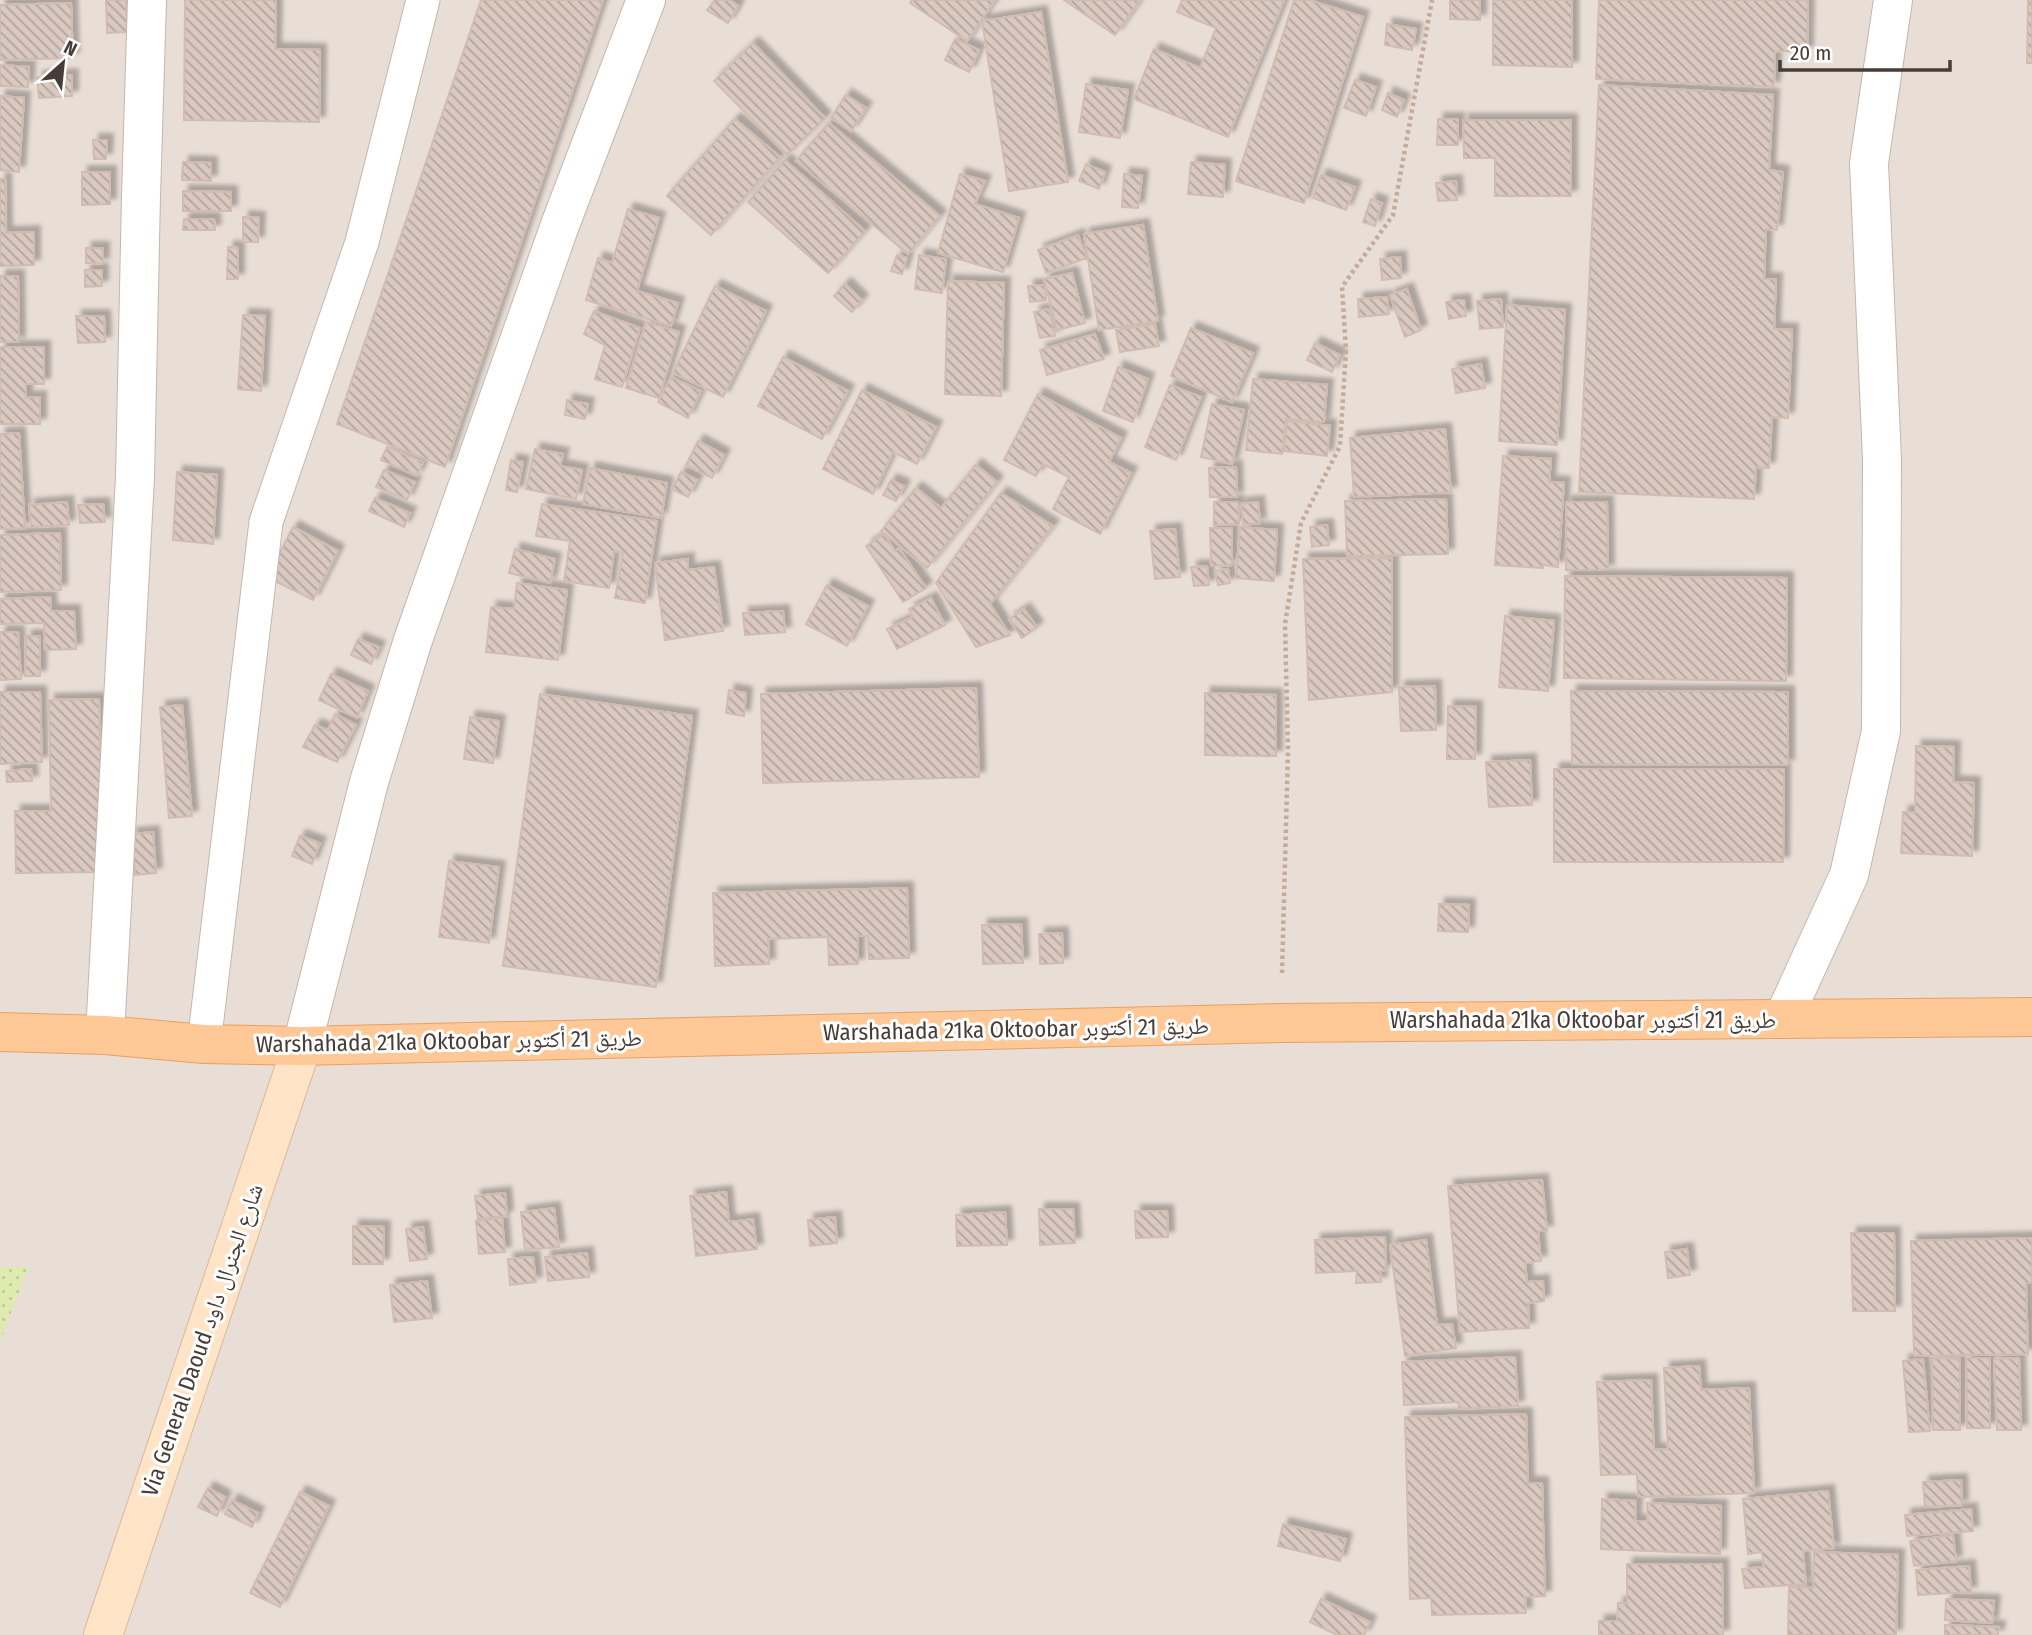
<svg xmlns="http://www.w3.org/2000/svg" width="2032" height="1635" viewBox="0 0 2032 1635" font-family="'Fira Sans Condensed','Noto Naskh Arabic',sans-serif">
<style>
.residential{fill:#e9ded6}
.grass{fill:url(#grass-dots)}
.building{fill:url(#building-back-hatch);stroke:#d2bcb0;stroke-width:2;filter:url(#shadow)}
.lines{fill:none;stroke-linecap:round;stroke-linejoin:round}
.service-casing{stroke:#c3b6ad;stroke-width:35}
.minor-casing{stroke:#c3b6ad;stroke-width:40}
.secondary-casing{stroke:#d9b898;stroke-width:40}
.primary-casing{stroke:#e8a062;stroke-width:40}
.path{stroke:#c3ab9a;stroke-width:4.5;stroke-dasharray:3.5 3.5;stroke-linecap:butt}
.service{stroke:#fff;stroke-width:33}
.minor{stroke:#fff;stroke-width:38}
.secondary{stroke:#ffe4c7;stroke-width:38}
.primary{stroke:#ffc896;stroke-width:38}
.labels{text-anchor:middle;stroke-width:6;stroke-linejoin:round;paint-order:stroke}
.street-label{font-size:23px;fill:#483d36;stroke:#fff}
</style>
<defs>
<pattern id="grass-dots" width="8" height="8" patternUnits="userSpaceOnUse" patternTransform="scale(1.75)"><rect width="8" height="8" fill="#deeaaf"/><path d="M2 2h.1M6 6h.1" fill="none" stroke="#c0ca97" stroke-width="1.8" stroke-linecap="round"/></pattern>
<pattern id="building-back-hatch" width="6" height="6" patternUnits="userSpaceOnUse" patternTransform="scale(1.75)"><rect width="6" height="6" fill="#d9c9c0"/><path d="M-1 5l2 2M0 0l6 6M5-1l2 2" fill="none" stroke="#b2a49d"/></pattern>
<filter id="shadow"><feDropShadow dx="6" dy="-6" stdDeviation="2" flood-color="#0004"/></filter>
</defs>
<rect width="100%" height="100%" fill="#f4ede8"/>
<path class="residential" d="M 0,0 L 2032,0 L 2032,1635 L 0,1635 Z"/>
<path class="grass" d="M 0,1267 L 29,1267 L 0,1341 Z"/>
<path class="building" d="M 106,0 L 126,0 L 127,32 L 107,33 Z
M 185,0 L 276,0 L 275,49 L 320,50 L 319,122 L 184,120 Z
M 481,0 L 603,0 L 445,467 L 337,424 Z
M 715,0 L 730,0 L 738,6 L 728,23 L 707,10 Z
M 912,0 L 995,0 L 967,41 L 910,3 Z
M 1064,0 L 1140,0 L 1115,35 Z
M 1182,0 L 1284,0 L 1228,137 L 1134,99 L 1154,49 L 1200,68 L 1216,28 L 1177,12 Z
M 1294,0 L 1309,0 L 1363,17 L 1304,203 L 1236,181 Z
M 1450,0 L 1480,0 L 1480,20 L 1450,19 Z
M 1493,0 L 1572,0 L 1572,67 L 1493,65 Z
M 1599,0 L 1808,0 L 1807,52 L 1775,51 L 1774,87 L 1596,79 Z
M 2028,0 L 2032,0 L 2032,63 L 2027,63 Z
M 71,3 L 73,58 L 0,60 L 0,5 Z
M 1041,12 L 1068,182 L 1009,191 L 982,21 Z
M 1387,24 L 1416,29 L 1412,50 L 1385,45 Z
M 955,39 L 979,50 L 969,72 L 945,60 Z
M 753,43 L 825,118 L 787,155 L 714,81 Z
M 0,65 L 29,67 L 28,87 L 0,86 Z
M 72,75 L 72,96 L 39,98 L 37,77 Z
M 1355,80 L 1376,87 L 1366,116 L 1344,108 Z
M 1086,84 L 1128,90 L 1120,138 L 1079,132 Z
M 1599,85 L 1773,95 L 1769,170 L 1783,172 L 1777,230 L 1766,229 L 1764,279 L 1776,279 L 1774,329 L 1792,330 L 1788,418 L 1772,417 L 1769,468 L 1756,467 L 1754,499 L 1579,492 Z
M 1388,93 L 1404,100 L 1397,117 L 1382,110 Z
M 846,95 L 866,108 L 851,131 L 831,118 Z
M 0,96 L 24,98 L 19,172 L 0,170 Z
M 735,119 L 780,157 L 711,235 L 667,196 Z
M 1438,119 L 1458,119 L 1458,145 L 1437,145 Z
M 1463,120 L 1571,120 L 1571,196 L 1495,196 L 1495,158 L 1464,158 Z
M 829,123 L 940,216 L 908,254 L 796,161 Z
M 93,140 L 107,140 L 106,159 L 94,159 Z
M 785,160 L 865,231 L 828,273 L 748,202 Z
M 183,162 L 211,163 L 211,181 L 182,180 Z
M 1191,162 L 1225,165 L 1223,197 L 1188,194 Z
M 1086,164 L 1105,172 L 1099,189 L 1079,181 Z
M 82,172 L 110,172 L 110,204 L 82,205 Z
M 960,174 L 985,181 L 975,204 L 1019,218 L 1003,272 L 938,253 Z
M 1124,174 L 1142,176 L 1138,208 L 1122,207 Z
M 1321,175 L 1355,187 L 1346,210 L 1313,198 Z
M 0,179 L 5,179 L 6,233 L 34,232 L 34,265 L 0,266 Z
M 1456,181 L 1457,200 L 1438,201 L 1436,183 Z
M 183,191 L 231,192 L 231,211 L 183,211 Z
M 1371,199 L 1382,203 L 1375,226 L 1363,222 Z
M 628,209 L 659,218 L 637,291 L 678,303 L 671,326 L 586,300 L 598,258 L 612,263 Z
M 243,217 L 259,218 L 258,242 L 243,242 Z
M 184,219 L 214,219 L 215,230 L 183,230 Z
M 1143,225 L 1158,321 L 1099,330 L 1084,234 Z
M 1078,235 L 1087,258 L 1046,273 L 1038,250 Z
M 228,247 L 238,248 L 238,279 L 227,279 Z
M 86,248 L 103,248 L 103,264 L 86,263 Z
M 897,255 L 907,258 L 902,274 L 891,271 Z
M 919,255 L 946,259 L 942,293 L 915,289 Z
M 1400,257 L 1401,278 L 1382,280 L 1380,259 Z
M 85,270 L 102,270 L 102,286 L 85,287 Z
M 1072,273 L 1085,323 L 1057,330 L 1044,279 Z
M 0,276 L 18,276 L 19,342 L 0,342 Z
M 948,281 L 1004,283 L 1001,396 L 945,394 Z
M 845,284 L 862,300 L 852,312 L 834,296 Z
M 1045,285 L 1046,300 L 1030,302 L 1028,286 Z
M 715,286 L 766,311 L 723,397 L 673,373 Z
M 1407,289 L 1421,330 L 1405,337 L 1390,295 Z
M 1387,297 L 1389,314 L 1359,317 L 1358,299 Z
M 1501,299 L 1503,327 L 1480,329 L 1477,301 Z
M 1464,300 L 1466,316 L 1449,319 L 1446,302 Z
M 1507,305 L 1565,310 L 1557,445 L 1499,441 Z
M 1049,309 L 1055,336 L 1040,338 L 1034,312 Z
M 594,311 L 640,328 L 622,387 L 595,379 L 605,345 L 584,334 Z
M 243,315 L 265,316 L 261,391 L 238,389 Z
M 76,316 L 104,316 L 105,342 L 78,343 Z
M 646,322 L 679,332 L 659,398 L 626,388 Z
M 1155,324 L 1159,346 L 1120,352 L 1116,330 Z
M 1191,328 L 1253,353 L 1232,402 L 1171,376 Z
M 1095,334 L 1104,359 L 1047,375 L 1040,350 Z
M 1315,343 L 1340,355 L 1332,372 L 1307,360 Z
M 0,347 L 44,347 L 44,384 L 26,384 L 26,398 L 40,397 L 40,424 L 0,424 Z
M 783,357 L 848,391 L 822,439 L 758,406 Z
M 1481,364 L 1485,388 L 1456,393 L 1452,369 Z
M 1118,367 L 1148,379 L 1133,422 L 1103,411 Z
M 671,377 L 701,391 L 688,418 L 658,402 Z
M 1253,379 L 1327,385 L 1324,422 L 1286,419 L 1282,454 L 1246,450 Z
M 1170,385 L 1201,397 L 1176,460 L 1145,447 Z
M 862,390 L 936,427 L 917,464 L 893,452 L 873,494 L 823,469 Z
M 1038,394 L 1121,438 L 1109,462 L 1131,473 L 1100,534 L 1053,509 L 1069,477 L 1043,464 L 1036,476 L 1004,460 Z
M 567,400 L 588,404 L 585,419 L 565,415 Z
M 1212,404 L 1244,410 L 1232,464 L 1201,457 Z
M 1287,421 L 1330,426 L 1327,456 L 1284,451 Z
M 1445,429 L 1451,492 L 1354,497 L 1350,438 Z
M 19,433 L 25,528 L 0,529 L 0,434 Z
M 698,441 L 724,455 L 712,478 L 686,465 Z
M 387,447 L 423,462 L 417,476 L 381,460 Z
M 535,449 L 563,454 L 560,466 L 582,470 L 576,499 L 526,489 Z
M 1503,456 L 1551,459 L 1549,482 L 1564,483 L 1558,567 L 1543,565 L 1543,568 L 1495,565 Z
M 511,460 L 523,462 L 517,492 L 506,490 Z
M 976,465 L 997,482 L 927,568 L 881,531 L 916,488 L 941,508 Z
M 1236,467 L 1237,497 L 1210,497 L 1209,468 Z
M 590,468 L 667,483 L 661,518 L 583,504 Z
M 384,470 L 415,482 L 407,500 L 376,487 Z
M 177,472 L 217,475 L 213,544 L 173,540 Z
M 681,472 L 697,480 L 688,497 L 672,489 Z
M 891,480 L 904,486 L 896,501 L 883,495 Z
M 1001,493 L 1053,526 L 990,604 L 1010,635 L 976,647 L 936,583 Z
M 375,498 L 410,513 L 404,527 L 369,511 Z
M 1446,499 L 1448,554 L 1347,556 L 1345,501 Z
M 67,502 L 69,525 L 31,527 L 29,505 Z
M 1214,502 L 1238,502 L 1239,524 L 1214,525 Z
M 1258,502 L 1260,523 L 1243,525 L 1241,504 Z
M 1566,502 L 1607,502 L 1608,570 L 1566,570 Z
M 103,504 L 105,522 L 80,523 L 78,505 Z
M 542,504 L 657,521 L 645,603 L 615,598 L 623,553 L 614,551 L 609,588 L 564,581 L 570,541 L 536,536 Z
M 1327,525 L 1329,545 L 1312,547 L 1310,527 Z
M 293,527 L 338,551 L 313,600 L 267,577 Z
M 1240,527 L 1277,530 L 1274,581 L 1236,578 Z
M 1210,528 L 1232,528 L 1232,565 L 1211,566 Z
M 1175,529 L 1180,577 L 1155,579 L 1150,531 Z
M 60,533 L 61,590 L 0,592 L 0,535 Z
M 884,534 L 895,551 L 899,548 L 926,588 L 903,602 L 866,546 Z
M 515,549 L 555,559 L 550,583 L 509,573 Z
M 1392,558 L 1392,692 L 1309,700 L 1303,559 Z
M 688,559 L 688,570 L 714,567 L 723,631 L 665,640 L 655,563 Z
M 1207,566 L 1209,585 L 1194,586 L 1191,567 Z
M 1228,569 L 1230,583 L 1218,585 L 1215,571 Z
M 1565,576 L 1787,578 L 1786,681 L 1564,678 Z
M 517,583 L 567,590 L 558,660 L 486,652 L 491,607 L 514,609 Z
M 827,585 L 868,606 L 847,646 L 806,624 Z
M 50,597 L 51,611 L 74,611 L 76,649 L 45,650 L 44,623 L 0,624 L 0,599 Z
M 931,598 L 945,625 L 897,649 L 887,629 L 913,617 L 909,609 Z
M 1024,609 L 1037,627 L 1022,638 L 1009,619 Z
M 783,611 L 785,632 L 745,635 L 743,613 Z
M 1505,616 L 1554,621 L 1548,691 L 1499,687 Z
M 0,632 L 18,632 L 21,679 L 0,680 Z
M 26,636 L 40,636 L 40,676 L 25,676 Z
M 358,639 L 379,647 L 371,664 L 351,655 Z
M 331,674 L 368,691 L 357,718 L 319,700 Z
M 1435,686 L 1436,730 L 1401,731 L 1399,687 Z
M 976,688 L 979,777 L 763,783 L 761,694 Z
M 729,690 L 746,693 L 744,716 L 726,713 Z
M 1571,691 L 1788,692 L 1788,765 L 1572,764 Z
M 0,692 L 40,692 L 42,762 L 0,764 Z
M 1205,693 L 1276,695 L 1276,756 L 1205,755 Z
M 540,694 L 692,716 L 656,987 L 503,966 Z
M 99,699 L 102,872 L 16,873 L 15,811 L 51,811 L 49,700 Z
M 182,705 L 192,816 L 169,818 L 160,707 Z
M 1448,706 L 1476,707 L 1475,759 L 1447,759 Z
M 335,714 L 356,725 L 337,762 L 303,747 L 315,725 L 328,730 Z
M 470,717 L 499,721 L 493,763 L 464,759 Z
M 1916,746 L 1954,747 L 1953,782 L 1974,783 L 1972,856 L 1901,853 L 1903,812 L 1915,812 Z
M 1530,760 L 1532,805 L 1489,807 L 1486,762 Z
M 31,769 L 32,781 L 7,782 L 6,771 Z
M 1554,769 L 1784,769 L 1783,862 L 1554,862 Z
M 153,832 L 156,873 L 135,875 L 131,834 Z
M 300,836 L 320,843 L 312,864 L 292,856 Z
M 449,861 L 499,867 L 489,943 L 439,937 Z
M 907,888 L 909,958 L 869,959 L 868,936 L 858,936 L 858,964 L 829,965 L 828,937 L 768,939 L 769,964 L 715,966 L 713,893 Z
M 1439,904 L 1469,905 L 1468,932 L 1438,931 Z
M 1021,924 L 1023,963 L 983,964 L 982,925 Z
M 1062,933 L 1063,963 L 1040,964 L 1039,934 Z
M 1542,1180 L 1547,1231 L 1538,1231 L 1541,1261 L 1525,1263 L 1527,1282 L 1543,1281 L 1544,1301 L 1528,1303 L 1529,1328 L 1460,1332 L 1448,1186 Z
M 726,1192 L 729,1222 L 753,1219 L 757,1249 L 696,1256 L 690,1196 Z
M 505,1193 L 507,1216 L 478,1219 L 475,1196 Z
M 554,1208 L 559,1247 L 525,1250 L 521,1212 Z
M 1039,1209 L 1073,1209 L 1075,1243 L 1040,1245 Z
M 1135,1211 L 1167,1211 L 1168,1237 L 1136,1238 Z
M 1005,1212 L 1007,1245 L 957,1246 L 956,1215 Z
M 835,1217 L 837,1243 L 810,1246 L 808,1220 Z
M 502,1218 L 505,1252 L 479,1254 L 476,1221 Z
M 353,1226 L 384,1227 L 383,1264 L 353,1264 Z
M 423,1227 L 427,1259 L 410,1261 L 406,1229 Z
M 1851,1233 L 1894,1233 L 1895,1311 L 1853,1311 Z
M 1385,1237 L 1386,1270 L 1380,1271 L 1381,1282 L 1356,1283 L 1357,1271 L 1316,1273 L 1315,1240 Z
M 2032,1238 L 2032,1283 L 2026,1283 L 2028,1354 L 1914,1356 L 1911,1241 Z
M 1426,1240 L 1437,1325 L 1452,1324 L 1456,1348 L 1405,1356 L 1390,1245 Z
M 1687,1249 L 1690,1275 L 1668,1278 L 1665,1252 Z
M 587,1253 L 589,1277 L 548,1281 L 545,1257 Z
M 533,1257 L 536,1282 L 510,1285 L 508,1259 Z
M 427,1281 L 432,1318 L 394,1322 L 390,1285 Z
M 1515,1357 L 1518,1406 L 1459,1409 L 1458,1402 L 1404,1405 L 1402,1362 Z
M 1932,1358 L 1960,1359 L 1960,1430 L 1933,1430 Z
M 1966,1358 L 1990,1358 L 1990,1428 L 1967,1428 Z
M 2019,1358 L 2021,1430 L 1997,1430 L 1994,1359 Z
M 1923,1359 L 1930,1431 L 1909,1432 L 1903,1361 Z
M 1699,1366 L 1701,1390 L 1749,1388 L 1754,1493 L 1638,1497 L 1637,1474 L 1601,1475 L 1597,1382 L 1651,1380 L 1654,1450 L 1668,1449 L 1664,1368 Z
M 1526,1414 L 1528,1483 L 1542,1483 L 1545,1596 L 1525,1597 L 1526,1613 L 1432,1615 L 1431,1598 L 1410,1599 L 1405,1417 Z
M 1961,1480 L 1962,1505 L 1925,1507 L 1923,1482 Z
M 208,1488 L 225,1497 L 217,1516 L 198,1507 Z
M 1828,1491 L 1834,1548 L 1803,1551 L 1806,1584 L 1745,1588 L 1742,1569 L 1764,1567 L 1762,1552 L 1748,1554 L 1743,1499 Z
M 300,1492 L 329,1506 L 280,1607 L 250,1593 Z
M 1602,1499 L 1636,1501 L 1635,1521 L 1648,1521 L 1647,1503 L 1721,1506 L 1720,1554 L 1601,1549 Z
M 232,1500 L 258,1513 L 252,1527 L 225,1514 Z
M 1971,1509 L 1973,1531 L 1907,1536 L 1905,1515 Z
M 1283,1524 L 1346,1539 L 1340,1561 L 1278,1546 Z
M 1953,1535 L 1956,1561 L 1914,1566 L 1910,1541 Z
M 1814,1552 L 1898,1555 L 1896,1635 L 1788,1635 L 1789,1587 L 1813,1588 Z
M 1627,1564 L 1722,1564 L 1723,1635 L 1599,1635 L 1599,1621 L 1617,1621 L 1618,1603 L 1627,1603 Z
M 1969,1566 L 1971,1592 L 1918,1595 L 1916,1570 Z
M 1321,1599 L 1370,1622 L 1364,1635 L 1337,1635 L 1310,1622 Z
M 1946,1599 L 1994,1601 L 1992,1623 L 1945,1620 Z
M 1945,1625 L 1999,1627 L 1998,1635 L 1945,1635 Z"/>
<g class="lines">
<g class="service-casing">
<path id="service" d="M 204,1044 L 266,522 L 362,242 L 423,0"/>
</g>
<g class="minor-casing">
<path id="minor" d="M 1783,1019 L 1849,875 L 1881,731 L 1882,459 L 1869,163 L 1893,0
M 105,1035 L 135,477 L 141,196 L 147,0
M 302,1046 L 369,782 L 413,640 L 560,225 L 646,0"/>
</g>
<g class="secondary-casing">
<path id="secondary" d="M 103,1635 L 302,1046"/>
</g>
<g class="primary-casing">
<path id="primary" d="M 0,1032 L 105,1035 L 204,1044 L 302,1046 L 1280,1023 L 2032,1017"/>
</g>
<path class="path" d="M 1282,973 L 1288,751 L 1285,624 L 1301,523 L 1340,446 L 1346,351 L 1342,287 L 1393,215 L 1432,0"/>
<use href="#service" class="service"/>
<use href="#minor" class="minor"/>
<use href="#secondary" class="secondary"/>
<use href="#primary" class="primary"/>
</g>
<g class="labels">
<g class="street-label">
<text x="1583" y="1028">Warshahada 21ka Oktoobar طريق 21 أكتوبر</text>
<text transform="translate(1016 1029) rotate(-1)" y="8">Warshahada 21ka Oktoobar طريق 21 أكتوبر</text>
<text transform="translate(449 1041) rotate(-1)" y="8">Warshahada 21ka Oktoobar طريق 21 أكتوبر</text>
<text transform="translate(202 1340) rotate(-71)" y="8">Via General Daoud شارع الجنرال داود</text>
</g>
</g>
<g transform="translate(63 63) rotate(27)" stroke="#ffffff" stroke-width="5" paint-order="stroke">
<path d="M0-5L12 26L0 18L-12 26Z" fill="#483d36"/>
<text y="-10" font-size="19" font-weight="bold" text-anchor="middle" fill="#483d36">N</text>
</g>
<path d="M1780 60v10h170v-10" fill="none" stroke="#483d36" stroke-width="3.5"/>
<text x="1790" y="60" font-size="21" fill="#483d36" stroke="#ffffff" stroke-width="5" paint-order="stroke">20 m</text>
</svg>
